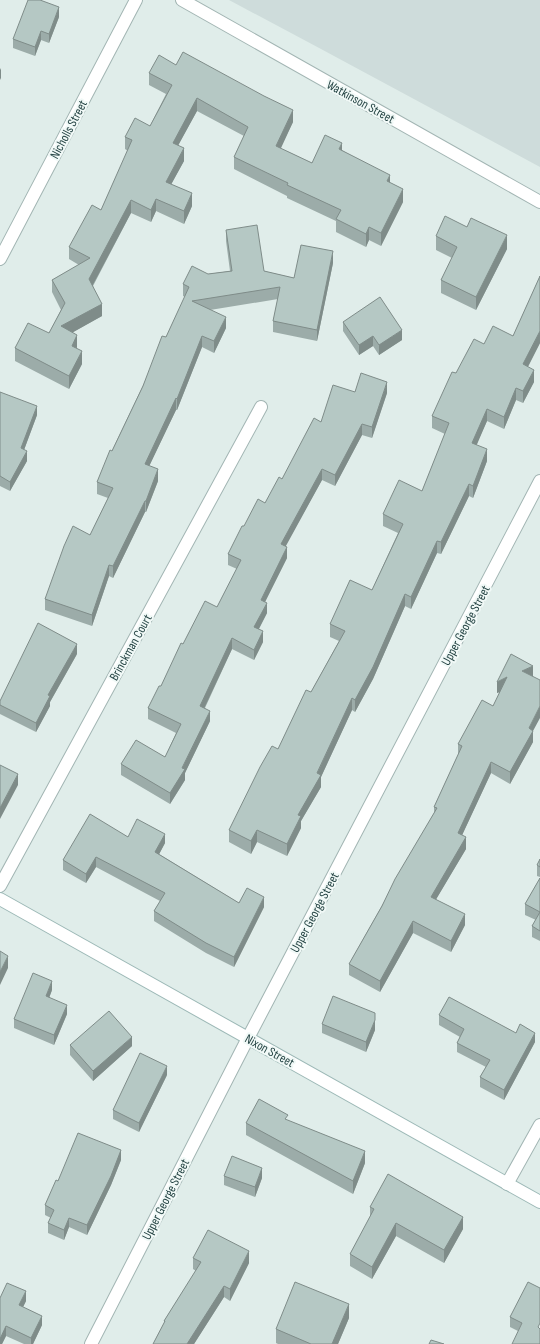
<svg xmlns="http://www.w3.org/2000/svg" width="540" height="1344" viewBox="0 0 540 1344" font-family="'Sofia Sans Condensed',sans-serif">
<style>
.built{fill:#cedcdb}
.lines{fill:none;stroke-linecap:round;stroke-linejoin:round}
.street-casing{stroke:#a2b5b3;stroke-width:14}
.secondary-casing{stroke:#9db9b7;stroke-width:14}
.street{stroke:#fff;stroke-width:12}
.secondary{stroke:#fff;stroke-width:12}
.wall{fill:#9caca9}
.shaded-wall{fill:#7f8c89}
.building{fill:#b5c8c4;stroke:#7f8c89}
.labels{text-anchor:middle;stroke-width:4;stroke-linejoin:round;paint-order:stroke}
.street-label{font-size:13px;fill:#1f3f3f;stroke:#f1f9f7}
</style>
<rect width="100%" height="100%" fill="#e0edea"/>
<path class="built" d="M 229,0 L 540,0 L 540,167 L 321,49 Z"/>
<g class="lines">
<g class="street-casing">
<path id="street" d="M 182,0 L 540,202
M 0,259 L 136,0
M 0,886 L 261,407
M 507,1184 L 540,1125
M 91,1344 L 248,1038 L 540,481"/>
</g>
<g class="secondary-casing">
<path id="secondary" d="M 0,899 L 540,1202"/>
</g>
<use href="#street" class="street"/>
<use href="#secondary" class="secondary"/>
</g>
<path class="wall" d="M 59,17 L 49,43 L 41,40 L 35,56 L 13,48 L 13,39 Z
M 176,65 L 293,122 L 280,148 L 312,163 L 342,150 L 390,183 L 403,202 L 381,246 L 369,240 L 366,247 L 336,232 L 336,221 L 287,198 L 287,196 L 234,169 L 234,157 L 244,136 L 197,111 L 178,145 L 184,161 L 171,184 L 192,206 L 184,224 L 156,211 L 151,222 L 131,213 L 93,286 L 102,316 L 73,332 L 77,347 L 77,349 L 82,364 L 69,389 L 15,361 L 15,348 L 49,333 L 61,310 L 52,292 L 52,280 L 79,265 L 69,259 L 69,247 L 101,210 L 128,151 L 125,149 L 125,137 L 150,126 L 166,94 L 149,85 L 149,73 Z
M 226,230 L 264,271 L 294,278 L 333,263 L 317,341 L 273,332 L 273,321 L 278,299 L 210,310 L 226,328 L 214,353 L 202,347 L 177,410 L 176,410 L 149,466 L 158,481 L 146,512 L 145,512 L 113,578 L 109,576 L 92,626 L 45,610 L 45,599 L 90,535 L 108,498 L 97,494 L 97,482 L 185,297 L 183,296 L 183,284 L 208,274 L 230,271 L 226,241 Z
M 436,236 L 507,249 L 476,310 L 441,293 L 441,280 L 452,258 L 436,250 Z
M 540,276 L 540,343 L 528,367 L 534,382 L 523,403 L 516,400 L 504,429 L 487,421 L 476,445 L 487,461 L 473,498 L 469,496 L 441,554 L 437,553 L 411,609 L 405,606 L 373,679 L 355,712 L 352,710 L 321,777 L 321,787 L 301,821 L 301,828 L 287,856 L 257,842 L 251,854 L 229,842 L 229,830 L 278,749 L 311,692 L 339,641 L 330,637 L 330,624 L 372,590 L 398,533 L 383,526 L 383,514 L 422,491 L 445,434 L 432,428 L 432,416 L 456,373 L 484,344 L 513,336 Z
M 343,322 L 402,340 L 379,355 L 373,346 L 359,355 L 343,331 Z
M 0,392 L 37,415 L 24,450 L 27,461 L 10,491 L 0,486 Z
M 355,392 L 387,393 L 372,438 L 362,435 L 335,486 L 322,480 L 285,546 L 287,558 L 265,602 L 267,613 L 259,629 L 263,642 L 254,660 L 232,649 L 205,708 L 210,721 L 185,773 L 185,780 L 170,804 L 121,775 L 121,764 L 165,757 L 176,733 L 148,719 L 148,708 L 161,686 L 183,644 L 217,607 L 237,569 L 228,565 L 228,554 L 244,526 L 265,503 L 282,479 L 321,422 Z
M 77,654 L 50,702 L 50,706 L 36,732 L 0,714 L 0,701 Z
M 497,682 L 533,731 L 533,742 L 510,784 L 491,773 L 462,835 L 466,849 L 436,899 L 465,925 L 451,952 L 413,933 L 380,992 L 349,975 L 349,964 L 434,813 L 434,807 L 458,755 L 458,744 L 493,706 L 500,692 L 497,693 Z
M 128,837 L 165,843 L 159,854 L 239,903 L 264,907 L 234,967 L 206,953 L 154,921 L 154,911 L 160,901 L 96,867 L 86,883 L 63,870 L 63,860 Z
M 540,859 L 540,877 L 537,876 L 537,865 Z
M 540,878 L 540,941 L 532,937 L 532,926 L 536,920 L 525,915 L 525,904 Z
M 52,990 L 49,998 L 67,1014 L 54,1045 L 14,1028 L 14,1019 Z
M 439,1015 L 535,1042 L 504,1100 L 480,1087 L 480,1077 L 486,1067 L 457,1052 L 457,1043 L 460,1037 L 439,1025 Z
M 322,1024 L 375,1030 L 366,1052 L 322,1033 Z
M 70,1045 L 132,1046 L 93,1081 L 70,1055 Z
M 167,1075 L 139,1132 L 113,1119 L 113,1110 Z
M 246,1123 L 365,1163 L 353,1194 L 246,1135 Z
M 121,1160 L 111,1185 L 87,1235 L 69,1227 L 64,1240 L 48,1233 L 48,1223 L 51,1218 L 45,1215 L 45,1205 L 58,1181 Z
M 224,1176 L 262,1178 L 255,1197 L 224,1185 Z
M 370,1207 L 463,1229 L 444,1263 L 396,1236 L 372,1279 L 350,1266 L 350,1254 L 370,1218 Z
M 193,1258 L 249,1263 L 230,1301 L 224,1297 L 194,1344 L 153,1344 L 164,1323 L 164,1321 L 196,1271 L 193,1269 Z
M 540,1288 L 518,1331 L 510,1327 L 510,1317 Z
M 0,1298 L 26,1301 L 23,1307 L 42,1325 L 33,1344 L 24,1344 L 6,1336 L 2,1344 L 0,1344 Z
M 349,1318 L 338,1344 L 278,1344 L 276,1343 L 276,1329 Z"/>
<path class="shaded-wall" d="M 59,7 L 59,17 L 49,43 L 49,34 Z
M 41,31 L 41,40 L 35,56 L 35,47 Z
M 1,68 L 1,78 L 0,80 L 0,70 Z
M 197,98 L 197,111 L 173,155 L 173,143 Z
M 293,110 L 293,122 L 276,159 L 276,146 Z
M 342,143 L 342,155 L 339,149 Z
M 184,148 L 184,161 L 166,194 L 166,182 Z
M 390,175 L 390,187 L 387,181 Z
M 403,189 L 403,202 L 381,246 L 381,233 Z
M 192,193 L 192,206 L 184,224 L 184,211 Z
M 156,199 L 156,211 L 151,222 L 151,210 Z
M 131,200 L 131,213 L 89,292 L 89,279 Z
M 369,227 L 369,240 L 366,247 L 366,234 Z
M 507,235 L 507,249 L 476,310 L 476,297 Z
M 333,251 L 333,263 L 317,341 L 317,330 Z
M 102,304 L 102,316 L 61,339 L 61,326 Z
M 226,317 L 226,328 L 214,353 L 214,341 Z
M 402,330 L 402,340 L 379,355 L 379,345 Z
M 540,331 L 540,343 L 523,376 L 523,364 Z
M 77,335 L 77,347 L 72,358 L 72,346 Z
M 202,336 L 202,347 L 177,410 L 177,399 Z
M 373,336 L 373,346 L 359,355 L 359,345 Z
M 82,351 L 82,364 L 69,389 L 69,376 Z
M 534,370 L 534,382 L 523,403 L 523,391 Z
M 387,382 L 387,393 L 372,438 L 372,427 Z
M 516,388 L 516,400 L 504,429 L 504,417 Z
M 176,398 L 176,410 L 145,475 L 145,464 Z
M 37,406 L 37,415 L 21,458 L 21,448 Z
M 487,409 L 487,421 L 472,456 L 472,443 Z
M 362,424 L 362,435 L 335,486 L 335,475 Z
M 487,449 L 487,461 L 473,498 L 473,486 Z
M 27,451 L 27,461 L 10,491 L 10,482 Z
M 158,469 L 158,481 L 146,512 L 146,501 Z
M 322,469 L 322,480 L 281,555 L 281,544 Z
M 469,484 L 469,496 L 441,554 L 441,542 Z
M 145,501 L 145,512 L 113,578 L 113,566 Z
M 437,541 L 437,553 L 411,609 L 411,597 Z
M 287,547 L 287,558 L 261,610 L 261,600 Z
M 109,565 L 109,576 L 92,626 L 92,615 Z
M 405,594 L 405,606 L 373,679 L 355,712 L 355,700 Z
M 267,603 L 267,613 L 254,638 L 254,627 Z
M 263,631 L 263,642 L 254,660 L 254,650 Z
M 232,638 L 232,649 L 200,717 L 200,706 Z
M 77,644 L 77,654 L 50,702 L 50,706 L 36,732 L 36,723 L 48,695 Z
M 533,666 L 533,677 L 522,671 Z
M 507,677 L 507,689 L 497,693 L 497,682 Z
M 352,698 L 352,710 L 321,777 L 321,787 L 301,821 L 301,828 L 287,856 L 287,844 L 298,815 Z
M 540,706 L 540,718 L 533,731 L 533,742 L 510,784 L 510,772 L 529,728 Z
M 210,711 L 210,721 L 185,773 L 185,780 L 170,804 L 170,793 Z
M 491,762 L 491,773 L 458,844 L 458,833 Z
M 18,774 L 18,785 L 0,819 L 0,808 Z
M 257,830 L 257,842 L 251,854 L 251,841 Z
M 165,834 L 165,843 L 155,862 L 155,852 Z
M 466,837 L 466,849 L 431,908 L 431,897 Z
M 96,857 L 96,867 L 86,883 L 86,874 Z
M 264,897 L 264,907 L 234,967 L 234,957 Z
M 465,914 L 465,925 L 451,952 L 451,941 Z
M 413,921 L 413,933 L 380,992 L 380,981 Z
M 8,956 L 8,968 L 0,985 L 0,972 Z
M 52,981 L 52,990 L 46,1006 L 46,996 Z
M 67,1005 L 67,1014 L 54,1045 L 54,1035 Z
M 375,1020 L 375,1030 L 366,1052 L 366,1042 Z
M 535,1033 L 535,1042 L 504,1100 L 504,1090 Z
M 132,1037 L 132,1046 L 93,1081 L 93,1071 Z
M 167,1066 L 167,1075 L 139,1132 L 139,1123 Z
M 121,1150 L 121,1160 L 111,1185 L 87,1235 L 87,1225 Z
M 365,1151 L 365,1163 L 353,1194 L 353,1181 Z
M 262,1168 L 262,1178 L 255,1197 L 255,1187 Z
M 463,1217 L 463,1229 L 444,1263 L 444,1250 Z
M 69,1218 L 69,1227 L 64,1240 L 64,1230 Z
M 396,1223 L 396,1236 L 372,1279 L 372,1267 Z
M 249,1251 L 249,1263 L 230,1301 L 230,1289 Z
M 224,1286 L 224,1297 L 194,1344 L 187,1344 Z
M 26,1291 L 26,1301 L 19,1315 L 19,1305 Z
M 349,1304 L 349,1318 L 338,1344 L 332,1344 Z
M 42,1316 L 42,1325 L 33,1344 L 31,1344 L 31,1338 Z
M 6,1326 L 6,1336 L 2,1344 L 0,1344 L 0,1339 Z"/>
<path class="building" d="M 28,0 L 40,0 L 59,7 L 49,34 L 41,31 L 35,47 L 13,39 Z
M 183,52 L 264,96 L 293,110 L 276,146 L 312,163 L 325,135 L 342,143 L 339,149 L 390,175 L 387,181 L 403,189 L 381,233 L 369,227 L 366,234 L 336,219 L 341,210 L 287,185 L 288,183 L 234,157 L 248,127 L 197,98 L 173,143 L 184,148 L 166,182 L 192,193 L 184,211 L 156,199 L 151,210 L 131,200 L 89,279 L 102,304 L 61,326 L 77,335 L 72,346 L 82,351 L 69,376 L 15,348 L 28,323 L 49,333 L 65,303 L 52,280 L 90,258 L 69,247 L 92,205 L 101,210 L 132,140 L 125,137 L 135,118 L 150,126 L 172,85 L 149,73 L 159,55 L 176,65 Z
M 445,216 L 467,227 L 471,218 L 507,235 L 476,297 L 441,280 L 457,247 L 436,236 Z
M 257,225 L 264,271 L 294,278 L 301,245 L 333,251 L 317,330 L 273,321 L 280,287 L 192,301 L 226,317 L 214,341 L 202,336 L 177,399 L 176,398 L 145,464 L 158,469 L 146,501 L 145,501 L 113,566 L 109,565 L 92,615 L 45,599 L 64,546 L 73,526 L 90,535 L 113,488 L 97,482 L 110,450 L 112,451 L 143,386 L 162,336 L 166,337 L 189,287 L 183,284 L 192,266 L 208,274 L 232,271 L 226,230 Z
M 540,276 L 540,331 L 523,364 L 534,370 L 523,391 L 516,388 L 504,417 L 487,409 L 472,443 L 487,449 L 473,486 L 469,484 L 441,542 L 437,541 L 411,597 L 405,594 L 373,667 L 355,700 L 352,698 L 317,773 L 321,775 L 298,815 L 301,816 L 287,844 L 257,830 L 251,841 L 229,830 L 260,767 L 272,746 L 278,749 L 306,690 L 311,692 L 345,631 L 330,624 L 350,580 L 372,590 L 403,524 L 383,514 L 399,480 L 422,491 L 449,423 L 432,416 L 452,372 L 456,373 L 474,339 L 484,344 L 493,326 L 513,336 Z
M 380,297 L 402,330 L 379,345 L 373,336 L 359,345 L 343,322 Z
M 361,373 L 387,382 L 372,427 L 362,424 L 335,475 L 322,469 L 281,544 L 287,547 L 261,600 L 267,603 L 254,627 L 263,631 L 254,650 L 232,638 L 200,706 L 210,711 L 182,768 L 185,769 L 170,793 L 121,764 L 136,740 L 165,757 L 181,724 L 148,708 L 159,686 L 161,686 L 181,643 L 183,644 L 205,601 L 217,607 L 241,560 L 228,554 L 242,526 L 244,526 L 258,499 L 265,503 L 279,477 L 282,479 L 314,418 L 321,422 L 333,385 L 355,392 Z
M 0,392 L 37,406 L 21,448 L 27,451 L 10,482 L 0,476 Z
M 38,623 L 77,644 L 48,695 L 50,696 L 36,723 L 0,705 L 0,701 Z
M 511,654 L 533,666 L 522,671 L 540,680 L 540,706 L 529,728 L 533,731 L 510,772 L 491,762 L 458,833 L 466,837 L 431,897 L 465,914 L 451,941 L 413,921 L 380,981 L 349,964 L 382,906 L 395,879 L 437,808 L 434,807 L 462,746 L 458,744 L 482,700 L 493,706 L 507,677 L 497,682 Z
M 0,765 L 18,774 L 0,808 Z
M 90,814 L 128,837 L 137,819 L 165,834 L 155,852 L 239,903 L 247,888 L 264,897 L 234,957 L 206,943 L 154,911 L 165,893 L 96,857 L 86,874 L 63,860 Z
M 540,859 L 540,867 L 537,865 Z
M 540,878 L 540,912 L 525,904 Z
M 540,912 L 540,931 L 532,926 Z
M 0,951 L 8,956 L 0,972 Z
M 33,973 L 52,981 L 46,996 L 67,1005 L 54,1035 L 14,1019 Z
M 333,996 L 375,1013 L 375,1020 L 366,1042 L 322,1024 Z
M 449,997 L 516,1033 L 520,1024 L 535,1033 L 504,1090 L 480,1077 L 490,1060 L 457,1043 L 464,1029 L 439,1015 Z
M 109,1011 L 132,1037 L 93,1071 L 70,1045 Z
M 140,1053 L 167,1066 L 139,1123 L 113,1110 Z
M 259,1099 L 288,1115 L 285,1119 L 365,1151 L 353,1181 L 246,1123 Z
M 78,1133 L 121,1150 L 111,1176 L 87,1225 L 69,1218 L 64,1230 L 48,1223 L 54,1210 L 45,1205 L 56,1180 L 58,1181 Z
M 232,1156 L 262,1168 L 255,1187 L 224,1176 Z
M 388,1174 L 463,1217 L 444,1250 L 396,1223 L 372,1267 L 350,1254 L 374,1209 L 370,1207 Z
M 208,1230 L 249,1251 L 230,1289 L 224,1286 L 187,1344 L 153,1344 L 165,1321 L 164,1321 L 201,1262 L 193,1258 Z
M 295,1282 L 349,1304 L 332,1344 L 311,1344 L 276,1329 Z
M 528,1282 L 540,1288 L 540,1323 L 538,1327 L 540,1329 L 540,1344 L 512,1344 L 522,1323 L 510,1317 Z
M 7,1283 L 26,1291 L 19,1305 L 42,1316 L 31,1338 L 6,1326 L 0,1339 L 0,1298 Z
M 431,1340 L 444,1344 L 429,1344 Z"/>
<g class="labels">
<g class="street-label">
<text transform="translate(361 101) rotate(29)" y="5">Watkinson Street</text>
<text transform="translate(68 129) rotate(-62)" y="5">Nicholls Street</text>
<text transform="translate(465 625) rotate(-62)" y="5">Upper George Street</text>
<text transform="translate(130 647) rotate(-61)" y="5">Brinckman Court</text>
<text transform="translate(314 912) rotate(-62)" y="5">Upper George Street</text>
<text transform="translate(270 1050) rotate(29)" y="5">Nixon Street</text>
<text transform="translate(165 1199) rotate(-63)" y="5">Upper George Street</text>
</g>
</g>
</svg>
